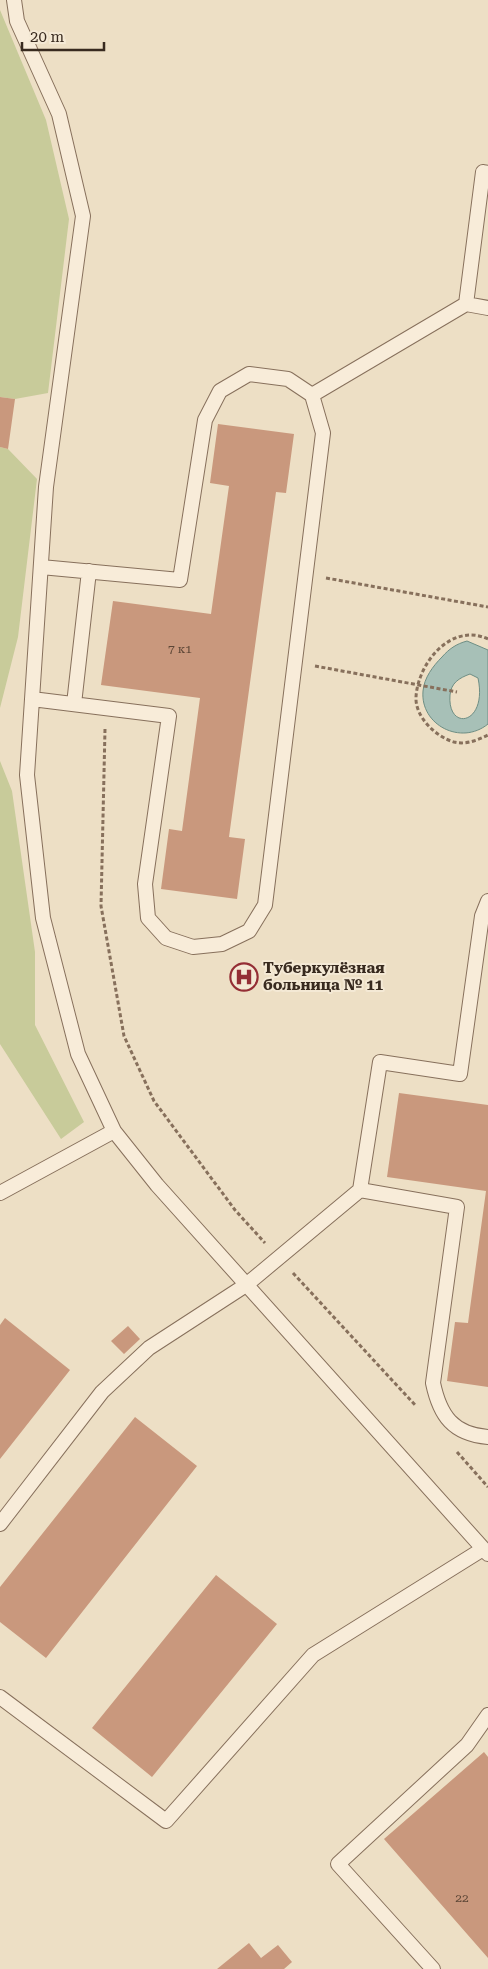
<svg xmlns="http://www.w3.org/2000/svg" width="488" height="1969" viewBox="0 0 488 1969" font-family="'Roboto Serif',serif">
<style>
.green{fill:#c8cb9a}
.water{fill:#a7c0b7;stroke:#6e8e84;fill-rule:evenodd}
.building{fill:#c9987d}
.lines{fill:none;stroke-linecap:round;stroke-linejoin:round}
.service-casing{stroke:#87705c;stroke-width:16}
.path{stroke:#87705c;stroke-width:3;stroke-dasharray:4 2.5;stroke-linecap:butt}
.service{stroke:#f8ecd9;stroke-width:14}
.labels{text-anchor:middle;stroke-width:4;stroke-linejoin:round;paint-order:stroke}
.number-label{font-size:12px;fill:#5c4636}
.poi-label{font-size:15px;font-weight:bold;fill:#382a1f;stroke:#f4e9d5;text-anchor:start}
</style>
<rect width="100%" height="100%" fill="#eddfc5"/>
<path class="green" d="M 0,10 L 46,120 L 69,219 L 48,393 L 15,399 L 0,397 Z
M 0,447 L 8,449 L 37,479 L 18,637 L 0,708 Z
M 0,761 L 12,791 L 35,952 L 35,1025 L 84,1122 L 61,1139 L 0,1044 Z"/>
<path class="water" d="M 467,641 L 488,650 L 488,724 C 461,746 420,725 423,691 C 424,678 433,666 442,657 C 449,649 456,644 467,641 ZM 470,674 L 478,678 C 488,725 447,732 450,695 C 451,683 459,678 470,674 Z"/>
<path class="building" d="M 0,397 L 15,399 L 8,449 L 0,447 Z
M 218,424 L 294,434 L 286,493 L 276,492 L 229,837 L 245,839 L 237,899 L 161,889 L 169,829 L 182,831 L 200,698 L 101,685 L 113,601 L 211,614 L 229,486 L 210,483 Z
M 399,1093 L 488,1105 L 488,1387 L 447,1381 L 455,1322 L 468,1323 L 486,1191 L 387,1177 Z
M 5,1318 L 70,1370 L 0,1459 L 0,1325 Z
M 128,1326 L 140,1339 L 124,1354 L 111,1341 Z
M 135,1417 L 197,1466 L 46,1658 L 0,1622 L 0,1587 Z
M 216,1575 L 277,1624 L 152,1777 L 92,1728 Z
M 484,1752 L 488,1757 L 488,1958 L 384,1839 Z
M 249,1943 L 261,1958 L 278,1945 L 292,1962 L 284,1969 L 217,1969 Z"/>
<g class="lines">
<g class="service-casing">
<path id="service" d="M 14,0 L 17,21 L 59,114 L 83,216 L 46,487 L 27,775 L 43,918 L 78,1054 L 114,1131 L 157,1185 L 488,1554
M 466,304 L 488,308
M 312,395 L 466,304 L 483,172 L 488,173
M 32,699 L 169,716 L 145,884 L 148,918 L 166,938 L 193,947 L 222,944 L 249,931 L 265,905 L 323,433 L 312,395 L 288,379 L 249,374 L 220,391 L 205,420 L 180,580 L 41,567
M 74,704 L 89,571
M 360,1190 L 457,1207 L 433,1383 C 440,1416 453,1434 488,1437
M 0,1193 L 114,1131
M 0,1524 L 102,1392 L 149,1348 L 246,1285 L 360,1190 L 380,1062 L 460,1074 L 482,916 L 488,901
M 0,1697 L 166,1821 L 313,1655 L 483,1549
M 433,1969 L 338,1864 L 467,1745 L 488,1715"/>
</g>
<path class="path" d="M 326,578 L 488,607
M 488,639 C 451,622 418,663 416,697 C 415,717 436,737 454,742 C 466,745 478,740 488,735
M 315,666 L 457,692
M 105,729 L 101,906 L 124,1036 L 154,1101 L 235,1210 L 265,1243
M 293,1273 L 416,1406
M 457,1452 L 488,1487"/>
<use href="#service" class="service"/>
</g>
<defs>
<g id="hospital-ring" transform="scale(1.4375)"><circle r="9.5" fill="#f4e9d5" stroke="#942e35" stroke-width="1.5"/><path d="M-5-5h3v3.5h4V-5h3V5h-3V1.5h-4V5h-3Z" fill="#942e35"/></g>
</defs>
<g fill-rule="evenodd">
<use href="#hospital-ring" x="244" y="977"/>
</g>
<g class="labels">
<g class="number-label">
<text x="180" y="653">7 к1</text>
<text x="462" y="1902">22</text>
</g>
<g class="poi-label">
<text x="263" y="973">Туберкулёзная<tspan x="263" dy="17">больница № 11</tspan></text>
</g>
</g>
<path d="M22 42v8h82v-8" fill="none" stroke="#382a1f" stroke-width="2.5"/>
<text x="30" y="42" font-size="15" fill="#382a1f" stroke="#f4e9d5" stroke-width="4" paint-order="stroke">20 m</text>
</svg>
